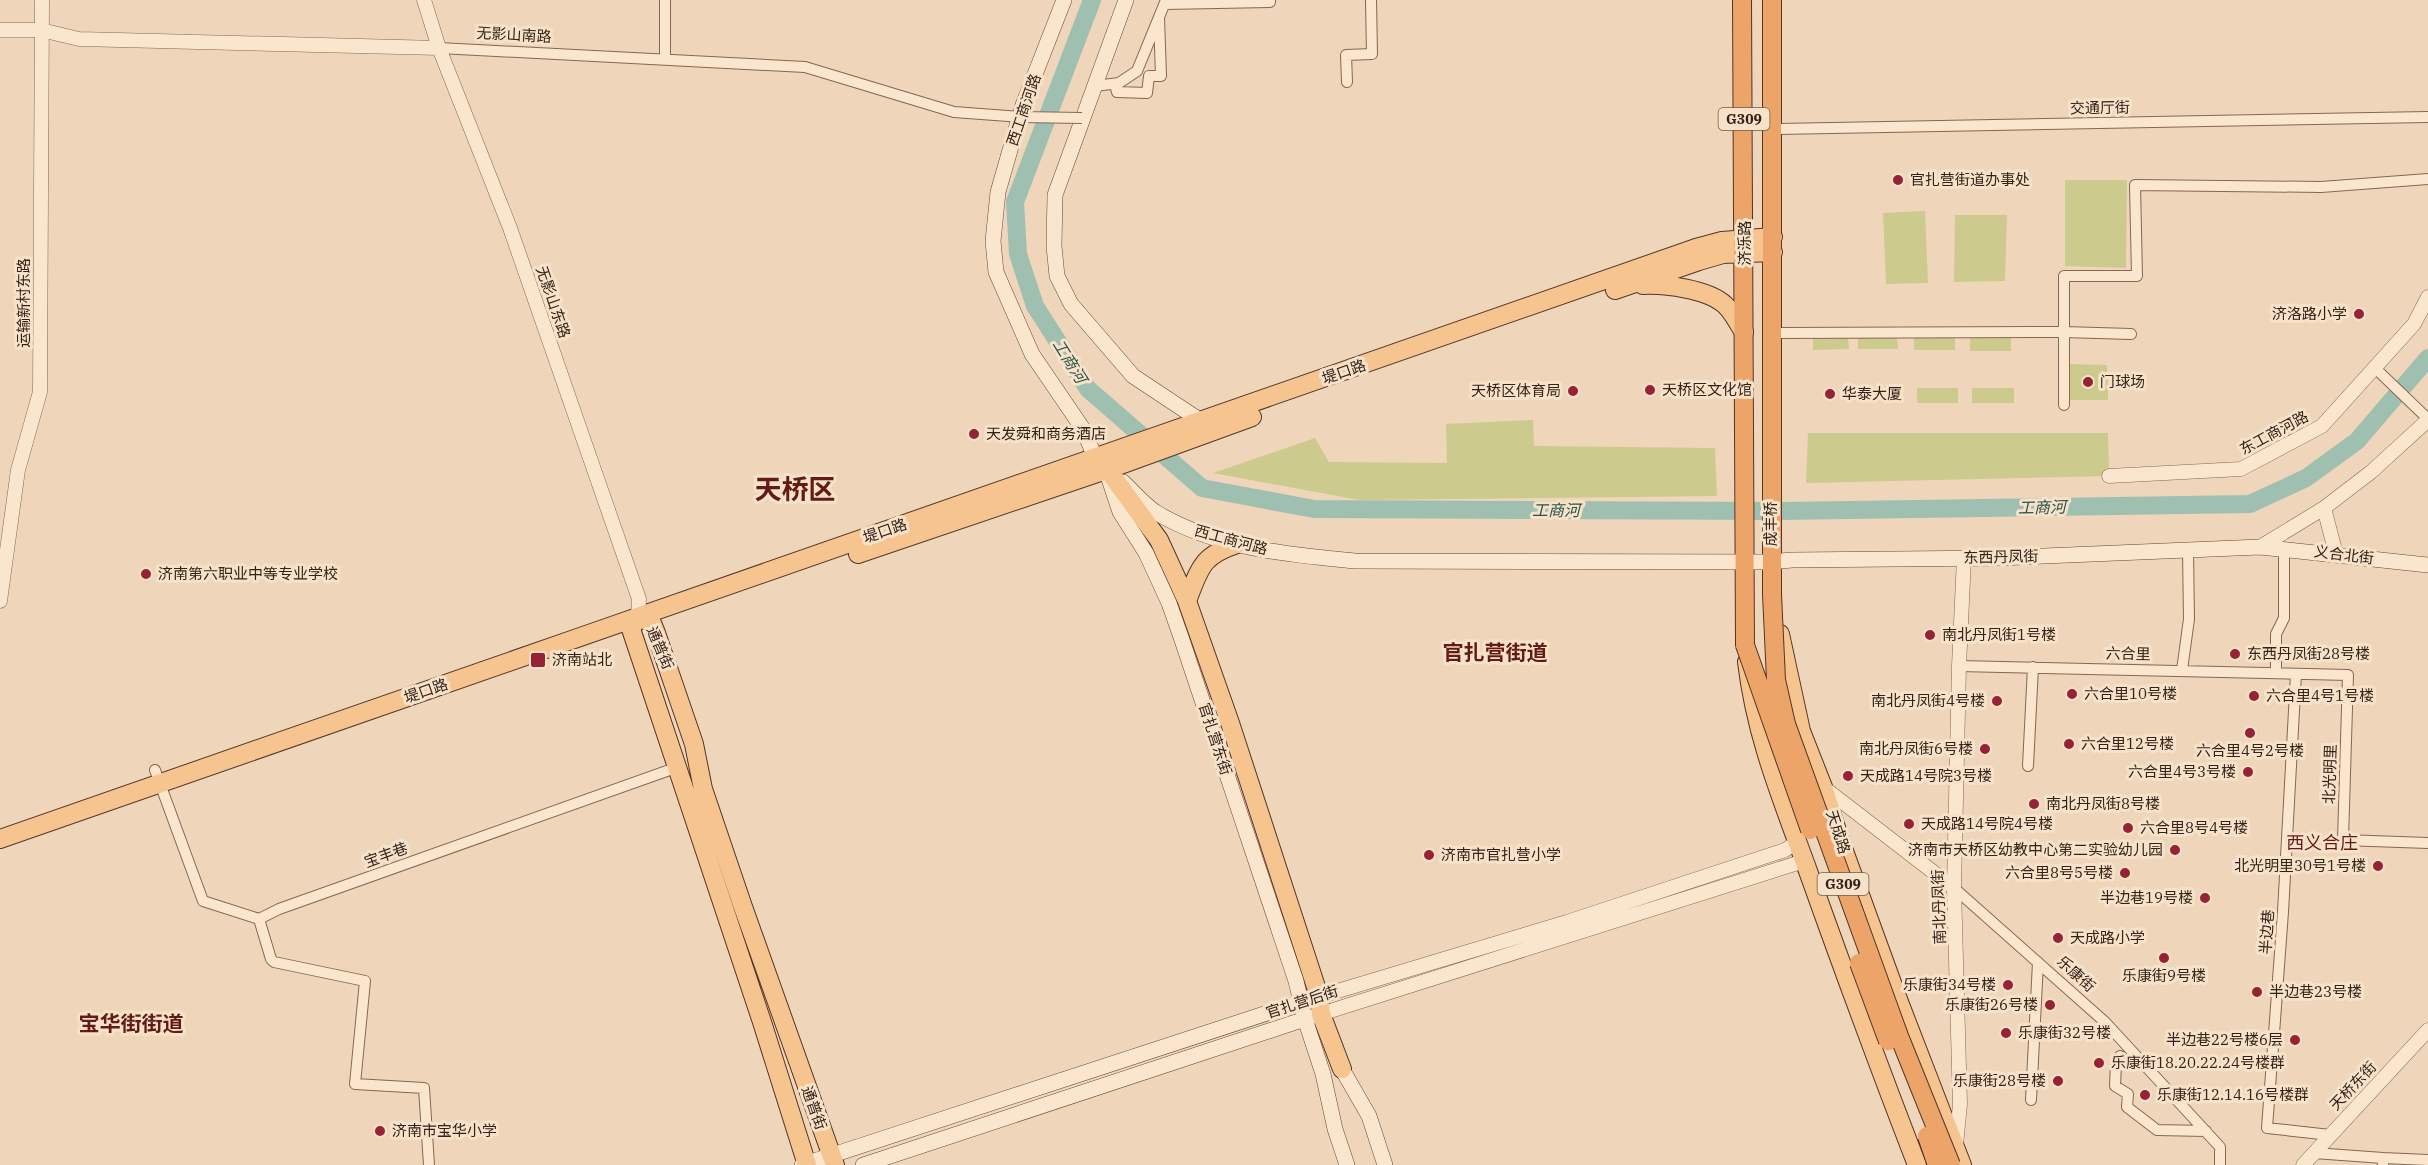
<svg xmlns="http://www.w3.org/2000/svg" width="2428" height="1165" viewBox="0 0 2428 1165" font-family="'IBM Plex Serif','Noto Sans SC',serif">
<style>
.green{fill:#cdca8e}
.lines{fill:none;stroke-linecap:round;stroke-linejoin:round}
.river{stroke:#9fbfb0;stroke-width:18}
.minor-casing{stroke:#866654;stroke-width:12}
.tertiary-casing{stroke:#866654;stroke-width:15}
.secondary-casing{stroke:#674737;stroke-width:16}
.primary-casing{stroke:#533529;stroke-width:20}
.trunk-casing{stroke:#533529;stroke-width:20}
.minor{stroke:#fae5cd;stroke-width:10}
.tertiary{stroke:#fae5cd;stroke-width:14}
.secondary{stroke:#fae5cd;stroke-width:15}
.primary{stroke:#f6c48e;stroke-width:18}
.trunk{stroke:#eda469;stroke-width:18}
.minor-bridge-casing{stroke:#866654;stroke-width:12;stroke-linecap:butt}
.trunk-bridge-casing{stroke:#533529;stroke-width:20;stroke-linecap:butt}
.minor-bridge{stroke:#fae5cd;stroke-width:10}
.trunk-bridge{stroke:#eda469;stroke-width:18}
.poi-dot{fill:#972236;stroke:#f6e2c9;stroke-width:2}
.labels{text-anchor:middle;stroke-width:6;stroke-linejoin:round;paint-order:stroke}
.shield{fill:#f6e2c9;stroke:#6e5c4e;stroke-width:1.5}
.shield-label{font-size:14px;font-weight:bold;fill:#34221a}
.street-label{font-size:15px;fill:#34221a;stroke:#f6e2c9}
.poi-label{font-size:15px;fill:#34221a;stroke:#f6e2c9;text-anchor:start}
.water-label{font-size:16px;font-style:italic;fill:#28554a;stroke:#f6e2c9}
.quarter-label{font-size:18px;fill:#621b17;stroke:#f6e2c9}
.district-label{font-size:21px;font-weight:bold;fill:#621b17;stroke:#f6e2c9}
.town-label{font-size:27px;font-weight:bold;fill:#621b17;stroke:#f6e2c9}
</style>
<rect width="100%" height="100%" fill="#efd6ba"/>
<path class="green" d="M 2065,180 L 2127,180 L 2126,268 L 2065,266 Z
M 1925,211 L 1928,283 L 1886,284 L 1883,213 Z
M 1955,215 L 2007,215 L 2005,281 L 1954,282 Z
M 1914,335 L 1955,335 L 1955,350 L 1914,350 Z
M 1897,336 L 1898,349 L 1858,349 L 1858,337 Z
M 1970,336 L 2011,336 L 2011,351 L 1970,351 Z
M 1813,338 L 1848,338 L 1849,349 L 1813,350 Z
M 2069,364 L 2107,365 L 2108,400 L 2070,400 Z
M 1917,388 L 1958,388 L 1958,403 L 1917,403 Z
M 1972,388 L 2014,388 L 2014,403 L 1972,403 Z
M 1533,420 L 1534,446 L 1715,448 L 1717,496 L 1359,500 L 1213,473 L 1315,438 L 1329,462 L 1447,463 L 1446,424 Z
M 1808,433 L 2108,433 L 2109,476 L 1806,483 Z"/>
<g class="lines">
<path class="river" d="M 1092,0 L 1015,202 L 1018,254 L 1035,306 L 1088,389 L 1202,488 L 1314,509 L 1782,511 L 2250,504 L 2306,478 L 2357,441 L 2428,358"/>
<g class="minor-casing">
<path id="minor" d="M 1165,4 L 1270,2 L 1270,0
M 439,48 L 805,67 L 954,112 L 1020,117
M 665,59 L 665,0
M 1347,82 L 1346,55 L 1372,54 L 1371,0
M 1115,84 L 1117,92 L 1147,93 L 1149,76 L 1161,76 L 1159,18
M 1095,86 L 1119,83 L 1137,71 L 1166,0
M 1772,129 L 2428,117
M 1773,333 L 2064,332 L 2064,276 L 2137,276 L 2135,185 L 2321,187 L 2428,179
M 2375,368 L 2428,419
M 2064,405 L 2064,332 L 2131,334
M 1959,666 L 2348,675 L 2343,840 L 2428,843
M 2182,670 L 2189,619 L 2188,550
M 2276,673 L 2276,634 L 2284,618 L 2284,548
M 2296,674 L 2283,912 L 2267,1128 L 2330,1135
M 2028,766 L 2033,667
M 155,770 L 203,901 L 259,919 L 279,909 L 678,767
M 1954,888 L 2105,1022 L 2220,1147 L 2220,1165
M 259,919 L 271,959 L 274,962 L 365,981 L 355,1084 L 424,1088 L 429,1165
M 2120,1056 L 2116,1063 L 2115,1086 L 2128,1094 L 2127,1107 L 2157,1130 L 2206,1131
M 2031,1100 L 2038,962
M 2314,1153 L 2383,1158 L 2383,1165
M 2383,1158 L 2428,1160"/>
</g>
<g class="tertiary-casing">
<path id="tertiary" d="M 424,0 L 439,48 L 510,228 L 639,599 L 638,617
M 0,30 L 41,30 L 79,39 L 439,48
M 2109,476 L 2241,469 L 2322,426 L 2414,324 L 2428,297
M 2324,508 L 2336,554
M 2260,547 L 2324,508 L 2371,472 L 2428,420
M 0,601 L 18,470 L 40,392 L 42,0
M 1823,787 L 1954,888
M 1301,1002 L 1567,922 L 1785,850 L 1797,842
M 1305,1019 L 1804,861
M 1956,1145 L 1960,1104 L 1954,888 L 1959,666 L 1964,558
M 2303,1165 L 2428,1030"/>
</g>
<g class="secondary-casing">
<path id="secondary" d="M 1064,0 L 1023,105 L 998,192 L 993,241 L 996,272 L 1032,354 L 1083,429 L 1095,457 L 1103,464
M 1126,0 L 1055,195 L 1054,246 L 1057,276 L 1071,304 L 1133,376 L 1207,425
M 1109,479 L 1120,512 L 1146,553 L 1169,603 L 1182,640 L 1296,981 L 1305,1019 L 1323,1074 L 1335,1129 L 1347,1165
M 1123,482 C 1134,492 1144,505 1157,513 C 1216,548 1288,555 1355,561 L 1771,562 L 1792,560 L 1999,558 L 2260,547 L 2428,565
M 1342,1069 L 1369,1116 L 1385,1165
M 802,1165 L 1301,1002
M 863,1165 L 1305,1019"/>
</g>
<g class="primary-casing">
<path id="primary" d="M 1643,285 C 1665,284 1708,289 1725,305 C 1733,312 1738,324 1744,332
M 1615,290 L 1699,261 L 1723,254 L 1773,252
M 1113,477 L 1159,540 L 1187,601 L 1230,723 L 1319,996 L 1321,1014 L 1342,1069
M 858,554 L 1109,469 L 1252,417
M 1187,601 C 1200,568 1201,556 1237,544
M 1780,634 L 1801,731 L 1823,787 L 1840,840 L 1899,1002 L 1962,1165
M 1747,662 C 1756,738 1782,799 1808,871 C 1843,969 1879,1067 1917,1165
M 0,839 C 565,641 1131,448 1696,248 L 1722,241 L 1773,237
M 807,1165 L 762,1022 L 631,629 L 638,617 L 652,623 L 656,633 L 694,744 L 703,789 L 742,904 L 835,1165"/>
</g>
<g class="trunk-casing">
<path id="trunk" d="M 1742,0 C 1745,215 1742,430 1745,645
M 1772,0 L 1772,594"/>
</g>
<use href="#minor" class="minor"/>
<use href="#tertiary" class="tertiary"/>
<use href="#secondary" class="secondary"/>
<use href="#primary" class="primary"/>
<use href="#trunk" class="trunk"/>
<g class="minor-bridge-casing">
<path id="minor-bridge" d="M 1020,117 L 1082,118"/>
</g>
<g class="trunk-bridge-casing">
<path id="trunk-bridge" d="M 1772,594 L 1776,680 L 1786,724 L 1899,1036 L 1951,1165
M 1745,645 L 1810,830
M 1859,963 L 1888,1041
M 1927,1136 L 1937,1165"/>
</g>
<use href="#minor-bridge" class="minor-bridge"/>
<use href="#trunk-bridge" class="trunk-bridge"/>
</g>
<g class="poi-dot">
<circle cx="1898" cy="180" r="6"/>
<circle cx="2359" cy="314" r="6"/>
<circle cx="2088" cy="382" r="6"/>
<circle cx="1650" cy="390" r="6"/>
<circle cx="1573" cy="391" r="6"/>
<circle cx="1830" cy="394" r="6"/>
<circle cx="974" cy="434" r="6"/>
<circle cx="146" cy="574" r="6"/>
<circle cx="1930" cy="635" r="6"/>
<circle cx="2235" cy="654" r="6"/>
<rect x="530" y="652" width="16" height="16" rx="3"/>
<circle cx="2072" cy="694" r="6"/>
<circle cx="2254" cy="696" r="6"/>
<circle cx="1997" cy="701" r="6"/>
<circle cx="2250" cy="733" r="6"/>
<circle cx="2069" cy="744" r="6"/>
<circle cx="1985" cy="749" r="6"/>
<circle cx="2248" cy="772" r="6"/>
<circle cx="1848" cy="776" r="6"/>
<circle cx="2034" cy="804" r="6"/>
<circle cx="1909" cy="824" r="6"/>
<circle cx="2128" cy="828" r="6"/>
<circle cx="2175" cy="850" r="6"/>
<circle cx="1429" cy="855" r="6"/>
<circle cx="2378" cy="866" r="6"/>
<circle cx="2125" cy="873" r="6"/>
<circle cx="2205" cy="898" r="6"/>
<circle cx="2058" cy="938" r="6"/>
<circle cx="2164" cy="958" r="6"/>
<circle cx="2008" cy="985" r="6"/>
<circle cx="2257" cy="992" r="6"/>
<circle cx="2050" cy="1005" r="6"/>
<circle cx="2006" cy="1033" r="6"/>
<circle cx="2295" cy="1040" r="6"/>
<circle cx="2099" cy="1063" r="6"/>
<circle cx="2058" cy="1081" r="6"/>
<circle cx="2145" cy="1095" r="6"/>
<circle cx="380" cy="1131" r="6"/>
</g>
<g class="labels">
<g class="shield">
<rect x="1718.5" y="108" width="51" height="22" rx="4.5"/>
<rect x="1817.5" y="873" width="51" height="22" rx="4.5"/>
</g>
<g class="shield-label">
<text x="1744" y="124">G309</text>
<text x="1843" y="889">G309</text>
</g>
<g class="street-label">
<text transform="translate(514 35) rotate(3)" y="5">无影山南路</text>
<text transform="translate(2100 108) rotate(-1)" y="5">交通厅街</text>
<text transform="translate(1024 110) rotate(-71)" y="5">西工商河路</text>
<text transform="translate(1745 243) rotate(-90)" y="5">济泺路</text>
<text transform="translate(553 302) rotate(71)" y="5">无影山东路</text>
<text transform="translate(24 303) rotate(-90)" y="5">运输新村东路</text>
<text transform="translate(1344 372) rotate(-19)" y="5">堤口路</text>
<text transform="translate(2274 433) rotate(-28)" y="5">东工商河路</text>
<text transform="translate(1771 524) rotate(-90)" y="5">成丰桥</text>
<text transform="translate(885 531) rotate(-19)" y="5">堤口路</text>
<text transform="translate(1231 540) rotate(15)" y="5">西工商河路</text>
<text transform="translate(2344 555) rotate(7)" y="5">义合北街</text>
<text transform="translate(2001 557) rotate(-1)" y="5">东西丹凤街</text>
<text transform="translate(660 648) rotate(67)" y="5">通普街</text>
<text transform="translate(2128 654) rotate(1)" y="5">六合里</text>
<text transform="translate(426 691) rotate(-19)" y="5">堤口路</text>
<text transform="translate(1215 739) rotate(72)" y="5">官扎营东街</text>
<text transform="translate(2330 774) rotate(-88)" y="5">北光明里</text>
<text transform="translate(1838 832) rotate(72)" y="5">天成路</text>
<text transform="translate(386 855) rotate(-20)" y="5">宝丰巷</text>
<text transform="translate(1939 907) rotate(-92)" y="5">南北丹凤街</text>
<text transform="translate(2267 932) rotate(-86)" y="5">半边巷</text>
<text transform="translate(2076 974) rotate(42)" y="5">乐康街</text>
<text transform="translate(1302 1002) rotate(-18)" y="5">官扎营后街</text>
<text transform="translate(2353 1086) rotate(-47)" y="5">天桥东街</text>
<text transform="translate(814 1108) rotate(70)" y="5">通普街</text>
</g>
<g class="poi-label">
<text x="1910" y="185">官扎营街道办事处</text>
<text x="2347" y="319" text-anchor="end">济洛路小学</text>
<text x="2100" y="387">门球场</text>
<text x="1662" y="395">天桥区文化馆</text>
<text x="1561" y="396" text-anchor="end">天桥区体育局</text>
<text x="1842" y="399">华泰大厦</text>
<text x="986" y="439">天发舜和商务酒店</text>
<text x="158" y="579">济南第六职业中等专业学校</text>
<text x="1942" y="640">南北丹凤街1号楼</text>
<text x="2247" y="659">东西丹凤街28号楼</text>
<text x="552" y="665">济南站北</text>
<text x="2084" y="699">六合里10号楼</text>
<text x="2266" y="701">六合里4号1号楼</text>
<text x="1985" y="706" text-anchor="end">南北丹凤街4号楼</text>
<text x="2081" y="749">六合里12号楼</text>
<text x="1973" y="754" text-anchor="end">南北丹凤街6号楼</text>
<text x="2250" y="756" text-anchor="middle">六合里4号2号楼</text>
<text x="2236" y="777" text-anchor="end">六合里4号3号楼</text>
<text x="1860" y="781">天成路14号院3号楼</text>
<text x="2046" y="809">南北丹凤街8号楼</text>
<text x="1921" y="829">天成路14号院4号楼</text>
<text x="2140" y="833">六合里8号4号楼</text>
<text x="2163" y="855" text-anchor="end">济南市天桥区幼教中心第二实验幼儿园</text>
<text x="1441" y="860">济南市官扎营小学</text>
<text x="2366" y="871" text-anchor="end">北光明里30号1号楼</text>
<text x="2113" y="878" text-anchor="end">六合里8号5号楼</text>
<text x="2193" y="903" text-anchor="end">半边巷19号楼</text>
<text x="2070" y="943">天成路小学</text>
<text x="2164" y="981" text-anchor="middle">乐康街9号楼</text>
<text x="1996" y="990" text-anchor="end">乐康街34号楼</text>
<text x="2269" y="997">半边巷23号楼</text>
<text x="2038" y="1010" text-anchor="end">乐康街26号楼</text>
<text x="2018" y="1038">乐康街32号楼</text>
<text x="2283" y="1045" text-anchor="end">半边巷22号楼6层</text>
<text x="2111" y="1068">乐康街18.20.22.24号楼群</text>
<text x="2046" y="1086" text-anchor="end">乐康街28号楼</text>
<text x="2157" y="1100">乐康街12.14.16号楼群</text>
<text x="392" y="1136">济南市宝华小学</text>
</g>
<g class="water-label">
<text transform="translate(1070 361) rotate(58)" y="6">工商河</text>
<text transform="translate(2042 507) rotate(-1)" y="6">工商河</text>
<text x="1556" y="516">工商河</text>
</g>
<g class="quarter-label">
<text x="2322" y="849">西义合庄</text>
</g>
<g class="district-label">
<text x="1495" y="660">官扎营街道</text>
<text x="131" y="1031">宝华街街道</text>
</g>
<g class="town-label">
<text x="795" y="499">天桥区</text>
</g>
</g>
</svg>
